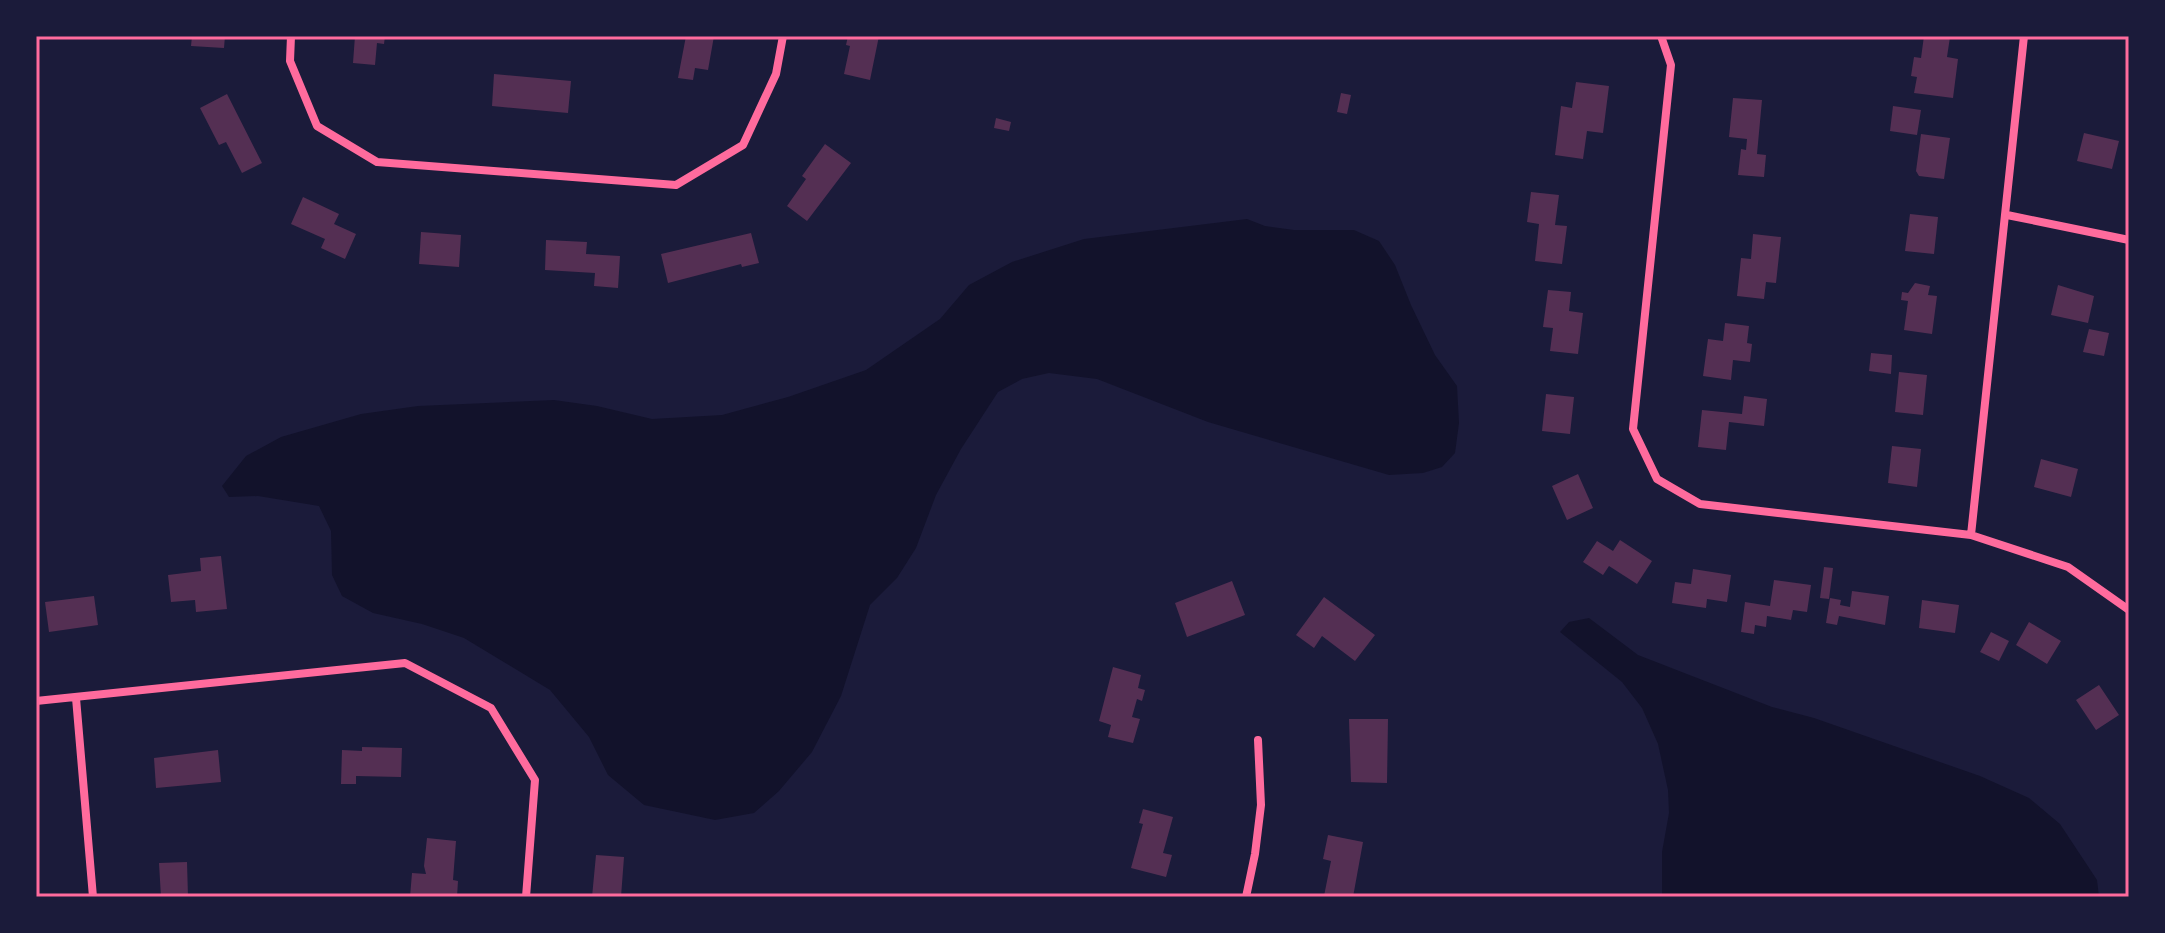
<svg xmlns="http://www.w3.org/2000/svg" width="2165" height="933" viewBox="0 0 2165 933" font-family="'Golos Text',sans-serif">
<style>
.water{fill:#12122b}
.building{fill:#542f53}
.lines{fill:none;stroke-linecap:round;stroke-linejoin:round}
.minor{stroke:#ff6b9d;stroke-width:8}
.neatline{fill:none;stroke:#ff6b9d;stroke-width:3}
</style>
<rect width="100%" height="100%" fill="#1b1b3a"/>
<path class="water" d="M 1247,219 L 1265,226 L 1294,230 L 1354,230 L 1379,241 L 1395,265 L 1411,305 L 1435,355 L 1457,386 L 1459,423 L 1455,453 L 1442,467 L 1423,473 L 1389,475 L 1208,422 L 1097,379 L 1049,373 L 1022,379 L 998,392 L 961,449 L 936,495 L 916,548 L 897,578 L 870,605 L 841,696 L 812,752 L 779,791 L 754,813 L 715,820 L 644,805 L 608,775 L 589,737 L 550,690 L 464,638 L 422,624 L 373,613 L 342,596 L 332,575 L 331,531 L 319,506 L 258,496 L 229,497 L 222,486 L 246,456 L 281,437 L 361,414 L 418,406 L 554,400 L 597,406 L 652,419 L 722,415 L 788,397 L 866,370 L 940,319 L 969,285 L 1012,262 L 1084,239 Z
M 1589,618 L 1638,655 L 1772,707 L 1814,718 L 1980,776 L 2029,798 L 2060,824 L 2097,880 L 2099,897 L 1662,897 L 1662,852 L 1669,813 L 1668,790 L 1658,744 L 1642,708 L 1622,682 L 1560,632 L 1569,622 Z"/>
<path class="building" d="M 192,36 L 225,36 L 224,48 L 191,46 Z
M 355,36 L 385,36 L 384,44 L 377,43 L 375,65 L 353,63 Z
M 686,36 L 714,36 L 708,70 L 695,68 L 693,80 L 678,78 Z
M 848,36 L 879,36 L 870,80 L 844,74 L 850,46 L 846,45 Z
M 1924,36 L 1950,37 L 1947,57 L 1958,59 L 1953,98 L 1914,93 L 1917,77 L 1911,76 L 1914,57 L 1921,58 Z
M 494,74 L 571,81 L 568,113 L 492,106 Z
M 1576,82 L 1609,86 L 1603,133 L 1587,131 L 1583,159 L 1555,155 L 1561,106 L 1572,108 Z
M 1341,93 L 1351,95 L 1347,114 L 1337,112 Z
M 227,94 L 262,163 L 242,173 L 226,142 L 219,145 L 200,108 Z
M 1733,98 L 1762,100 L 1757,154 L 1766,155 L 1764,177 L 1738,175 L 1741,149 L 1746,150 L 1747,139 L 1729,137 Z
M 1893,106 L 1921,110 L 1917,135 L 1890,131 Z
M 996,118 L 1011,122 L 1009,131 L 994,128 Z
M 2084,133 L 2119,141 L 2112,169 L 2077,161 Z
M 1921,134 L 1950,138 L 1944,179 L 1919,176 L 1916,171 Z
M 825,144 L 851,163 L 807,221 L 787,206 L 806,179 L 802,176 Z
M 1531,192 L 1559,195 L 1555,225 L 1567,226 L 1562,264 L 1535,261 L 1539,224 L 1527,222 Z
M 303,197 L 339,214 L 334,224 L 356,234 L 345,259 L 321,248 L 325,239 L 291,224 Z
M 1910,214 L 1938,217 L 1934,254 L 1905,251 Z
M 421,232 L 461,235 L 459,267 L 419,264 Z
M 751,233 L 759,263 L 742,267 L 741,264 L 668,283 L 661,254 Z
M 1753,234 L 1781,237 L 1776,283 L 1766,282 L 1764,299 L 1737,296 L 1741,258 L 1751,259 Z
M 546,240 L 587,242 L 586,254 L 620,256 L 618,288 L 594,286 L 595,273 L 545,270 Z
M 1915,283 L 1930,286 L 1928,295 L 1937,296 L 1932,334 L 1904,330 L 1908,301 L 1901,300 L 1902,292 L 1908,293 Z
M 2058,285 L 2094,296 L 2088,323 L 2051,315 Z
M 1548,290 L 1571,292 L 1569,311 L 1583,313 L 1578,354 L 1550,351 L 1553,328 L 1543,327 Z
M 1725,323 L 1749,326 L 1747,343 L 1752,344 L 1750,362 L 1733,360 L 1731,380 L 1703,376 L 1708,339 L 1723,341 Z
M 2089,329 L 2109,333 L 2104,356 L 2083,352 Z
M 1871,353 L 1892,355 L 1891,374 L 1869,371 Z
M 1899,372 L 1927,375 L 1923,415 L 1895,412 Z
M 1546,394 L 1574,397 L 1570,434 L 1542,431 Z
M 1744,396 L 1767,399 L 1764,426 L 1729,422 L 1726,450 L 1698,447 L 1702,410 L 1742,414 Z
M 1892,446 L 1921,449 L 1917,487 L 1888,483 Z
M 2041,459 L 2078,469 L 2071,497 L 2034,487 Z
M 1578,474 L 1593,508 L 1567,520 L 1552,486 Z
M 1620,540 L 1652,561 L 1637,584 L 1609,566 L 1603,575 L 1583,562 L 1597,541 L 1613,551 Z
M 221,556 L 227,609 L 196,612 L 195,600 L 171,602 L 168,575 L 201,571 L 200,558 Z
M 1824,567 L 1833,568 L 1829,599 L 1820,598 Z
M 1693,569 L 1731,575 L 1727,602 L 1707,599 L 1706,608 L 1672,603 L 1675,582 L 1691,584 Z
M 1774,580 L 1811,585 L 1807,612 L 1793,610 L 1791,620 L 1767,616 L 1766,627 L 1755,625 L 1754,634 L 1741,632 L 1745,602 L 1770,606 Z
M 1232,581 L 1245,615 L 1187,637 L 1175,603 Z
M 1852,591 L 1889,596 L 1885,625 L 1839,616 L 1837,625 L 1826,623 L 1830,598 L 1841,600 L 1840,605 L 1850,607 Z
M 94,596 L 98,625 L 49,632 L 45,602 Z
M 1324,597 L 1375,635 L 1355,661 L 1322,636 L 1314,648 L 1296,635 Z
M 1922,600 L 1959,605 L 1955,633 L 1919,628 Z
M 2029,622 L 2061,641 L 2047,664 L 2016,645 Z
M 1991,632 L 2009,641 L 1999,661 L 1980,652 Z
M 1113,667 L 1141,675 L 1138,688 L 1145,690 L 1142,701 L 1137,699 L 1132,717 L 1140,719 L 1133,743 L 1108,737 L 1111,725 L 1099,721 Z
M 2099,685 L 2119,715 L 2096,730 L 2076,700 Z
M 1349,719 L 1388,719 L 1387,783 L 1351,782 Z
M 362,747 L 402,748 L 401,777 L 356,776 L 356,784 L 341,784 L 342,750 L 362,751 Z
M 218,750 L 221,782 L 156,788 L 154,758 Z
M 1143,809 L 1173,817 L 1163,853 L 1172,855 L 1166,877 L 1131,868 L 1143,824 L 1139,823 Z
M 1328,835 L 1363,842 L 1353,897 L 1324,896 L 1331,861 L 1323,859 Z
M 427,838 L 456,841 L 453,880 L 458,881 L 457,897 L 410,897 L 412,873 L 426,874 L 424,866 Z
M 596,855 L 624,857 L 621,897 L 592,897 Z
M 187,862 L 188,897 L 161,897 L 159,863 Z"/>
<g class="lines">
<path class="minor" d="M 291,36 L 290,61 L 317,126 L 377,162 L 676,185 L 743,145 L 776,74 L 783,36
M 1661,36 L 1671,65 L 1633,429 L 1657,479 L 1700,504 L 1971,535 L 2068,567 L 2129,610
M 2007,215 L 2129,240
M 1971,535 L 2024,36
M 76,698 L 93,897
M 36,701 L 405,663 L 491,708 L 535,780 L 526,897
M 1246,897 L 1255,854 L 1261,805 L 1258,740"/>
</g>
<rect width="2165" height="933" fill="none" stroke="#1b1b3a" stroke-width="76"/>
<rect x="38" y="38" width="2089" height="857" class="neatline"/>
</svg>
